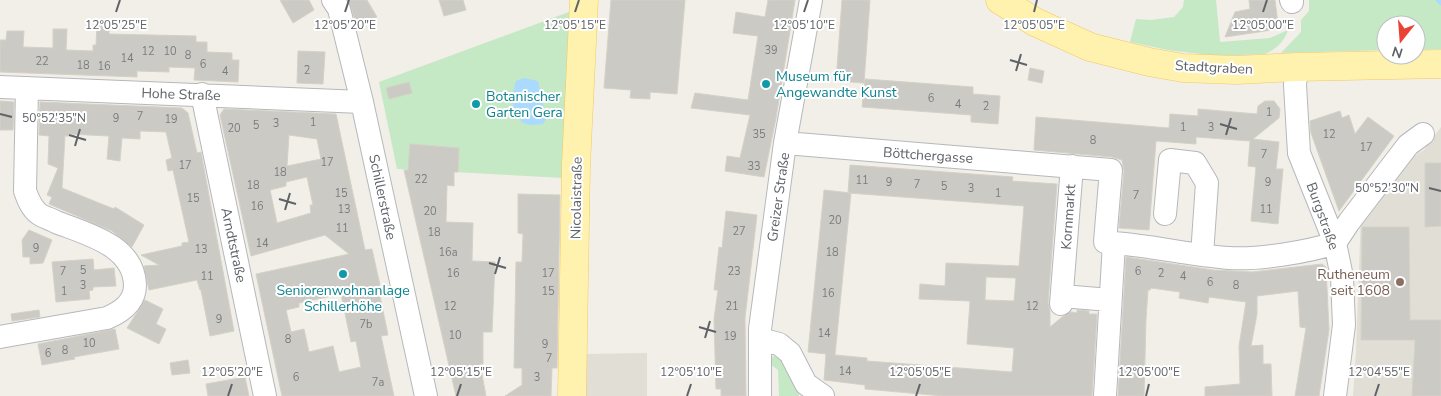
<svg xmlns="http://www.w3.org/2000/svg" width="1441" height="396" viewBox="0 0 1441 396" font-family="'Nunito Sans',sans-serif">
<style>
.education{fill:#e1ded6}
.green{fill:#c5e8c5}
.water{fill:#aadaff}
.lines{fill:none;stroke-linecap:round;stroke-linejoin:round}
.stream{stroke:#aadaff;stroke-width:4.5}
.building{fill:#cccac5;stroke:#d6d1c6;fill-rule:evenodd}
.minor-casing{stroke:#b5b8bc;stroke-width:24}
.major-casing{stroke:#f2c960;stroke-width:29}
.minor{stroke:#fff;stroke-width:22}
.major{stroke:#fff2af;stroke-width:28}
.ticks{fill:none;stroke:#5f6368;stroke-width:2}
.culture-dot{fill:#0f9aa8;stroke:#fff;stroke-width:2}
.education-dot{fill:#8d6e63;stroke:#fff;stroke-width:2}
.labels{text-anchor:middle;stroke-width:4;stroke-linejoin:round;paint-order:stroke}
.number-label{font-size:11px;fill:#7a7d7f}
.street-label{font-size:14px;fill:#5f6368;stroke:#fff}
.culture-label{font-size:14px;fill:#0d838f;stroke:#fff;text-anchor:start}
.education-label{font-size:14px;fill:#785e54;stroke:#fff;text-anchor:end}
.ticks-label{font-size:12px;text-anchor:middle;fill:#5f6368;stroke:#fff;stroke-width:4;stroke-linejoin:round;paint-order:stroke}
</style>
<rect width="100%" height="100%" fill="#f1efe8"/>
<path class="education" d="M 1441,127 L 1441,396 L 1353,396 L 1356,352 L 1361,212 L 1404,162 L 1424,150 Z
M 647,353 L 647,396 L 584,396 L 584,354 Z"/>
<path class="green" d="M 1184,0 L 1216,0 L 1220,42 L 1270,38 L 1288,30 C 1285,41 1276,49 1265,54 L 1217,56 L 1168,50 L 1130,42 L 1136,19 L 1151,20 L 1174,17 L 1183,7 Z
M 1309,0 L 1441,0 L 1441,49 L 1416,50 L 1416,25 L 1386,25 L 1386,50 L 1281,53 L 1301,32 L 1301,20 L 1309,11 Z
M 569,12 L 567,131 L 564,178 L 397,169 L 379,82 Z
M 778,356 L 783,360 L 799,393 L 799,396 L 779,396 L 778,370 L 770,364 L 771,357 Z"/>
<path class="water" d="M 524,78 L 538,81 L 546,119 L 543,124 L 531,125 L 523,123 C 510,109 511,98 516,81 Z"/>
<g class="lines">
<path class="stream" d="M 1438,0 L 1441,3"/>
</g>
<path class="building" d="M 280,0 L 309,0 L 314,10 L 293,23 Z
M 349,0 L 367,0 L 377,17 L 359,27 L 355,20 Z
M 439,0 L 463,0 L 466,10 L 444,16 Z
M 611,0 L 685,0 L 677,94 L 650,92 L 650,99 L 630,98 L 631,90 L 604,88 Z
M 768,0 L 795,0 L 776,118 L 764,177 L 725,171 L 727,156 L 740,158 L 750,115 L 691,108 L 695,93 L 748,100 L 758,36 L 733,33 L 736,12 L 765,17 Z
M 842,0 L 870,0 L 864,83 L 836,81 Z
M 1249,0 L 1275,0 L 1278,23 L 1272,30 L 1225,37 L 1235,12 L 1250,9 Z
M 97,24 L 109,24 L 109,34 L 196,36 L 196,42 L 207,42 L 207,52 L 232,53 L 232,60 L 239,60 L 238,82 L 194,80 L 195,68 L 169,67 L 169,72 L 137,71 L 137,77 L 0,72 L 0,40 L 6,40 L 7,31 L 24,31 L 23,47 L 53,48 L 53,29 L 67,29 L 66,50 L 93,51 L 93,45 L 96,45 Z
M 298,51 L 325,52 L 323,84 L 297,83 Z
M 1030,68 L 1044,71 L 1042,83 L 1028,80 Z
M 865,79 L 973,87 L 973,94 L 1000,96 L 998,124 L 971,122 L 971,115 L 862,107 Z
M 409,82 L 412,93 L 389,99 L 386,88 Z
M 0,101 L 14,102 L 13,130 L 0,130 Z
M 1265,101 L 1274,101 L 1280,109 L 1279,118 L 1253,139 L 1279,142 L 1276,169 L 1283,169 L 1278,224 L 1251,221 L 1256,167 L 1248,166 L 1250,141 L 1196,137 L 1196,144 L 1156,141 L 1149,230 L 1119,228 L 1124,171 L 1122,160 L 1112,157 L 1034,150 L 1036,117 L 1169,128 L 1170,114 L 1198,116 L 1198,109 L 1257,114 L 1258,106 Z
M 40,102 L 182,108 L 188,113 L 197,153 L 201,152 L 234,331 L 210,336 L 201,290 L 200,290 L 197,280 L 149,290 L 144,266 L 159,265 L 141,255 L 182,246 L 182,243 L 189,242 L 173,170 L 168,171 L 166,160 L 172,158 L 166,132 L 140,131 L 140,139 L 122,138 L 120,161 L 107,159 L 109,136 L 69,134 L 69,136 L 65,136 L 62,188 L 114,209 L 115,207 L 144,225 L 132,247 L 112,231 L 49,204 L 52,197 L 47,195 L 58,168 L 48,164 L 49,136 L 39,135 Z
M 224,109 L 336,114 L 365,250 L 372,249 L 380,285 L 378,286 L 388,335 L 381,336 L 394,396 L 282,396 L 256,274 L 349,254 L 325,235 L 251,256 L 220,115 ZM 289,135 L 317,139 L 321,159 L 287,166 ZM 307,177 L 313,205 L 310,205 L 311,213 L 277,223 L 270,190 L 286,186 L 286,182 ZM 341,294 L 351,342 L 356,341 L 361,367 L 339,372 L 333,346 L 309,352 L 304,329 L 291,332 L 286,310 L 299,307 L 299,303 Z
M 1340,111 L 1342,118 L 1349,115 L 1355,134 L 1368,117 L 1394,136 L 1339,211 L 1311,133 L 1310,121 Z
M 410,144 L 459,148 L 458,172 L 454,172 L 454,186 L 447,185 L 446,222 L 473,223 L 472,261 L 495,262 L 492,332 L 483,332 L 483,364 L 480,364 L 486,396 L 456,396 L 404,170 L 408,170 Z
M 1425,163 L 1441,163 L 1441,226 L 1425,227 Z
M 850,165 L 1013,177 L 1012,181 L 1057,184 L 1048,303 L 1050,311 L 1050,327 L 1062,317 L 1071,312 L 1077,313 L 1077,310 L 1089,311 L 1089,314 L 1097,314 L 1092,396 L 943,396 L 865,389 L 865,385 L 824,380 L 826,354 L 808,352 L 824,190 L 851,193 L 835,355 L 867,358 L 867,361 L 1012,372 L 1014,348 L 967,344 L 970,301 L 919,299 L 920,284 L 945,286 L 946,263 L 1019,266 L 1024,206 L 848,193 ZM 986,277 L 1016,278 L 1014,301 L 985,300 Z
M 518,194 L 560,195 L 557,368 L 552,368 L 551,396 L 505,396 L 522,385 L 522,368 L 514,368 L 516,262 L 522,262 L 523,234 L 518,233 Z
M 726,211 L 757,215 L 745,318 L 746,396 L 721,396 L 721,389 L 716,389 L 714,319 L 718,290 L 714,290 L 719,247 L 722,248 Z
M 1362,227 L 1409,227 L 1410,320 L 1441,320 L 1441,396 L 1412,396 L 1415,340 L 1361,340 Z
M 29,230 L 52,240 L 43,263 L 30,264 L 30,257 L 23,257 L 22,240 Z
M 1126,257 L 1213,270 L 1252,272 L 1322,264 L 1326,267 L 1329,330 L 1319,396 L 1295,396 L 1306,328 L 1300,327 L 1298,291 L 1257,296 L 1257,314 L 1251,346 L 1263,345 L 1263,364 L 1271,364 L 1272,396 L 1205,396 L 1205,387 L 1240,384 L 1239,346 L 1246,302 L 1209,297 L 1208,303 L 1179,298 L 1180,292 L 1151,288 L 1150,290 L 1148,290 L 1146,319 L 1144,396 L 1118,396 Z
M 93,259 L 94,270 L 114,268 L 116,286 L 93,287 L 93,290 L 89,291 L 90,299 L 56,302 L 52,262 Z
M 145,300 L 163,309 L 156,324 L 166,329 L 159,344 L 127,328 Z
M 39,310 L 40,317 L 12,321 L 11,314 Z
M 115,329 L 119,349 L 74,357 L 75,359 L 42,365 L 38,344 Z
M 188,360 L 190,373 L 172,375 L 170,363 Z
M 245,377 L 249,396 L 208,396 L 206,384 Z"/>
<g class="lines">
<g class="minor-casing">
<path id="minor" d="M 333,0 L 339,9 L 362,102 L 426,396
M 1291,0 L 1292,2
M 1297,67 L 1295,85 L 1299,153 L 1335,243 L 1342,277 L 1344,325 L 1335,396
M 0,87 L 362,102
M 202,94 L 265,396
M 785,143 L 1111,170 L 1105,242 L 1114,243 L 1105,396
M 1165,214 L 1170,160 L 1195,163 L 1207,183 L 1202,255
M 1114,243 C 1153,246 1190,255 1229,258 C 1258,260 1308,252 1335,243 L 1349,222 L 1408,145 L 1423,134
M 1062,296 L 1110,300
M 1061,304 L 1072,166
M 0,337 L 107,318 C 121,312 135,303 135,285 C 134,245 86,234 56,222 C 51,219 43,217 39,214 C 31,208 28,199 25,191 L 27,88
M 760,339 L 779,344 L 790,353 L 806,384 L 823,396
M 760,396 L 760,329 L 785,143 L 811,0"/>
</g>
<g class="major-casing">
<path id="major" d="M 1000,0 L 1035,22 L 1090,47 L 1149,62 L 1183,68 L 1236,70 L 1297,67 L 1441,64
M 572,396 L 576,165 L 584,0"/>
</g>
<use href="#minor" class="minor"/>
<use href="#major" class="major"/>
</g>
<path class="ticks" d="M 116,12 L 120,0M 345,12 L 349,0M 575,12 L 579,0M 804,12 L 808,0M 1034,12 L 1037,0M 1263,12 L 1267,0M 1010,60 L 1027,65M 1016,71 L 1021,54M 0,114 L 12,117M 1220,124 L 1237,129M 69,135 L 86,140M 1226,135 L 1231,118M 75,146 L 80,129M 1429,188 L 1441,191M 279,199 L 296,204M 285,210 L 290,193M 489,263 L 506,268M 495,274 L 500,257M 699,327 L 716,332M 705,338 L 710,321M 228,396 L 232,384M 457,396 L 461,384M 687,396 L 691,384M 916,396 L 920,384M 1146,396 L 1149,384M 1375,396 L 1379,384"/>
<g class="culture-dot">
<circle cx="766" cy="84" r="5"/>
<circle cx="476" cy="104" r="5"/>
<circle cx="343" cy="274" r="5"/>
</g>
<circle class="education-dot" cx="1400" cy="282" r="5"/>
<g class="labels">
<g class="number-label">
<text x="771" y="54">39</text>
<text x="148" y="55">12</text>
<text x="170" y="55">10</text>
<text x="188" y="59">8</text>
<text x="127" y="62">14</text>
<text x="42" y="65">22</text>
<text x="203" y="68">6</text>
<text x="83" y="69">18</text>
<text x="104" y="70">16</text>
<text x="307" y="74">2</text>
<text x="225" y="75">4</text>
<text x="931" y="102">6</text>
<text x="958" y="108">4</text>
<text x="986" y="110">2</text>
<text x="1269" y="116">1</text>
<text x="140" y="120">7</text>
<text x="116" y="122">9</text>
<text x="171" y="123">19</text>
<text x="313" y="126">1</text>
<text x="276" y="127">3</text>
<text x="256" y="129">5</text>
<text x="1183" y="131">1</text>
<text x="1211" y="131">3</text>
<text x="234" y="132">20</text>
<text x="759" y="138">35</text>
<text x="1329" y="138">12</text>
<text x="1093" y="144">8</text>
<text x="1366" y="151">17</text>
<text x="1264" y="158">7</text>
<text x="327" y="166">17</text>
<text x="185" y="169">17</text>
<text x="754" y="170">33</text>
<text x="280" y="176">18</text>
<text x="421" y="183">22</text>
<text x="862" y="184">11</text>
<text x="889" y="186">9</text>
<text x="1268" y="186">9</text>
<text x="917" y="188">7</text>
<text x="253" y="189">18</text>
<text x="944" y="190">5</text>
<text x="971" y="192">3</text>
<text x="341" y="197">15</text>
<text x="998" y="197">1</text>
<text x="1136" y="199">7</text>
<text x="193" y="202">15</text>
<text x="257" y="210">16</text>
<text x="344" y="213">13</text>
<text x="1266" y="213">11</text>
<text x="430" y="215">20</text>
<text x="835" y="224">20</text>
<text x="342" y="232">11</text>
<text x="739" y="235">27</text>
<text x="434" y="236">18</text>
<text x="262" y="247">14</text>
<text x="36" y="252">9</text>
<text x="201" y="253">13</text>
<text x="448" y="256">16a</text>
<text x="832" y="256">18</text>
<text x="83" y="274">5</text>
<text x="63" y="275">7</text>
<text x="734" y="275">23</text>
<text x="1138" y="275">6</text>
<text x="453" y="277">16</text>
<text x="548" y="277">17</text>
<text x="1161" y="277">2</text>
<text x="207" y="280">11</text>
<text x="1183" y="280">4</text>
<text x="1210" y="286">6</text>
<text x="83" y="289">3</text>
<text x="1236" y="289">8</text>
<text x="64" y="295">1</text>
<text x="548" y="295">15</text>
<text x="828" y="297">16</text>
<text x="450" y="310">12</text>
<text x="732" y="310">21</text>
<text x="1032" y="310">12</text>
<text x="219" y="323">9</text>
<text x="366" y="328">7b</text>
<text x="824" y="337">14</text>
<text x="455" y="339">10</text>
<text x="730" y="340">19</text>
<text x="288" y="343">8</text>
<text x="89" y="347">10</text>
<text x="545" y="348">9</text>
<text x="65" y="354">8</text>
<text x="48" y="357">6</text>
<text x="549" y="362">7</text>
<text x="845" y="375">14</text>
<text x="296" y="381">6</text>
<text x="537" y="381">3</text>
<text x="378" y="386">7a</text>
</g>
<g class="street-label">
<text transform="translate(1214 67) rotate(3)" y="5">Stadtgraben</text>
<text transform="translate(181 94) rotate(2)" y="5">Hohe Straße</text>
<text transform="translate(928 155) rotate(4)" y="5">Böttchergasse</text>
<text transform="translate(383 197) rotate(78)" y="5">Schillerstraße</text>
<text transform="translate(778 197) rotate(-82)" y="5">Greizer Straße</text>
<text transform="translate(576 198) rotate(-89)" y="5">Nicolaistraße</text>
<text transform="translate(1323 216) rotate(70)" y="5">Burgstraße</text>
<text transform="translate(1068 217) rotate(-86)" y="5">Kornmarkt</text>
<text transform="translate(234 245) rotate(78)" y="5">Arndtstraße</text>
</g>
<g class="culture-label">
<text x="776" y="81">Museum für<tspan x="776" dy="16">Angewandte Kunst</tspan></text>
<text x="486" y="101">Botanischer<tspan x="486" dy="16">Garten Gera</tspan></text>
<text x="343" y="295" text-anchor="middle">Seniorenwohnanlage<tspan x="343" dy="16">Schillerhöhe</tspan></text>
</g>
<g class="education-label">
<text x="1390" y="279">Rutheneum<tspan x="1390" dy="16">seit 1608</tspan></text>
</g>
</g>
<g class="ticks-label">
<text x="116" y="29">12°05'25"E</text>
<text x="345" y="29">12°05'20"E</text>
<text x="575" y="29">12°05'15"E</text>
<text x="804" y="29">12°05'10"E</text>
<text x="1034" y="29">12°05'05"E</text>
<text x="1263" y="29">12°05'00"E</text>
<text x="54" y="122">50°52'35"N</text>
<text x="1387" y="192">50°52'30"N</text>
<text x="232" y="376">12°05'20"E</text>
<text x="461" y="376">12°05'15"E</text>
<text x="691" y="376">12°05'10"E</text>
<text x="920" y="376">12°05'05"E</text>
<text x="1149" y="376">12°05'00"E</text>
<text x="1379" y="376">12°04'55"E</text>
</g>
<g transform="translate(1401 40) rotate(197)"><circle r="24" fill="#ffffff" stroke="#bfc1c3"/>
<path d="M0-4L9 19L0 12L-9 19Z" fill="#ea4335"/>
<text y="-8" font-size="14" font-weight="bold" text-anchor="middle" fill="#5f6368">N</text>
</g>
</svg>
